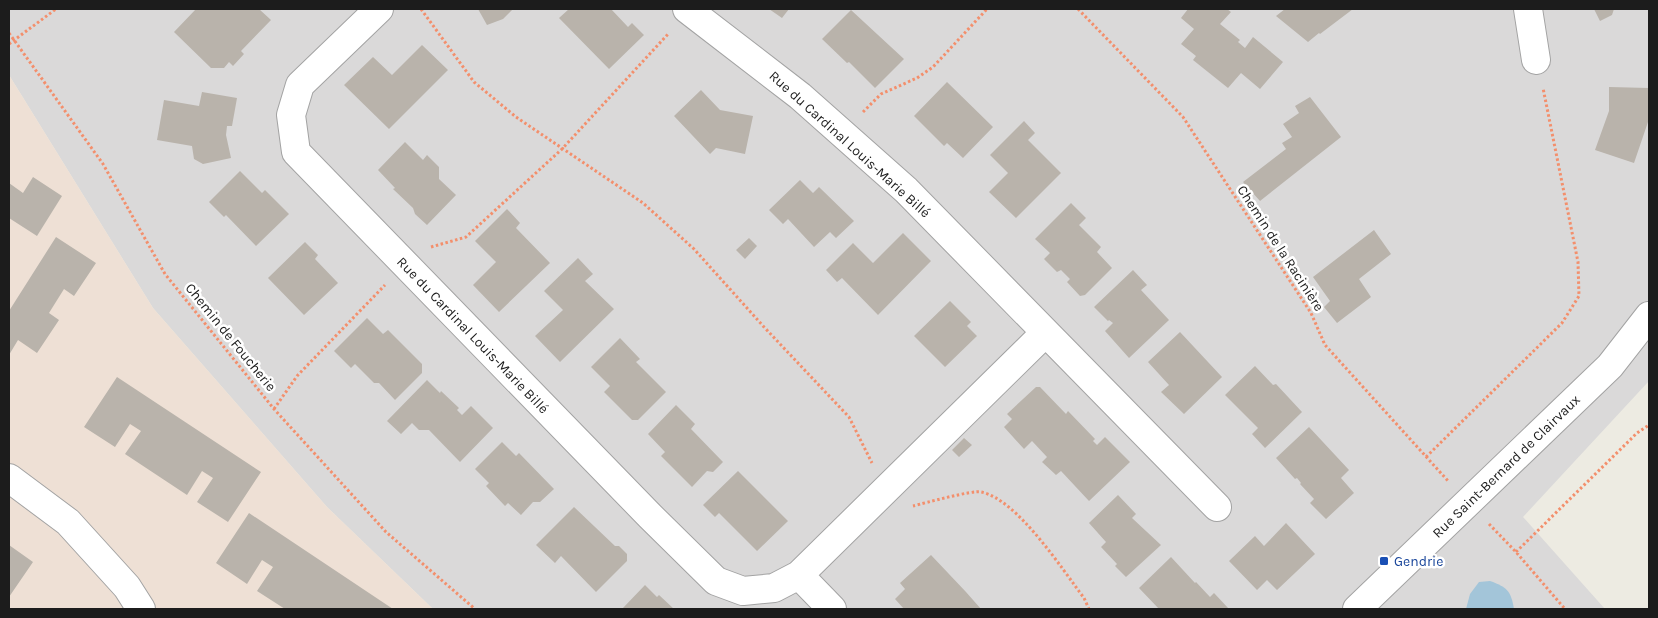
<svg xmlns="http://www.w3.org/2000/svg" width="1658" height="618" viewBox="0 0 1658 618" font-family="Karla,sans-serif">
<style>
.residential{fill:#dad9d9}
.military{fill:#eee0d5}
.water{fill:#a3c5d9}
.building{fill:#b9b3ab}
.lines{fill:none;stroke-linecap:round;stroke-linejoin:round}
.minor-casing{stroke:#a3a3a3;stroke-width:30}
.path{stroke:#f38f6c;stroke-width:3;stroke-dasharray:2.5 2.5;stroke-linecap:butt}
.minor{stroke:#fff;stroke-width:28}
.transit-dot{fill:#1a4fb4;stroke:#fff;stroke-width:2}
.labels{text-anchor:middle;stroke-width:5;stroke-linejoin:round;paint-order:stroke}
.street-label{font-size:14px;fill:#1c1c1c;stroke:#fff}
.transit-label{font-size:14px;fill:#164399;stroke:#fff;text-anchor:start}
</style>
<rect width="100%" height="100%" fill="#edebe2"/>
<path class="residential" d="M 9,9 L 1649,9 L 1649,381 L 1523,517 L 1605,609 L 433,609 L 327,507 L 153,308 L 9,75 Z"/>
<path class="military" d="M 9,75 L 153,308 L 327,507 L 433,609 L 9,609 Z"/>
<path class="water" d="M 1490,581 C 1507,587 1511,591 1514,609 L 1466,609 L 1470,594 L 1479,582 Z"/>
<path class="building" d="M 196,9 L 259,9 L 271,20 L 241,51 L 244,54 L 233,66 L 229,62 L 224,68 L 211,68 L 174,32 Z
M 478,9 L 513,9 L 503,19 L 487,25 Z
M 569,9 L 611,9 L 628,27 L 632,23 L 644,35 L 609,69 L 559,18 Z
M 769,9 L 789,9 L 782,18 Z
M 1188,9 L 1227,9 L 1231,12 L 1220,24 L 1240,40 L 1238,42 L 1245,48 L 1253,37 L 1283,62 L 1260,89 L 1241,73 L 1228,88 L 1193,60 L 1196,56 L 1181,44 L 1194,29 L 1181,18 Z
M 1285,9 L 1353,9 L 1320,34 L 1319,33 L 1308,42 L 1276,16 Z
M 1594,9 L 1614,9 L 1612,15 L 1600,21 Z
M 851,10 L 904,59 L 875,88 L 849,62 L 847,63 L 822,39 Z
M 422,45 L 448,70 L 389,129 L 344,85 L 373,57 L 392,75 Z
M 947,82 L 993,127 L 963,158 L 947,143 L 944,146 L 914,116 Z
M 1609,87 L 1649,88 L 1649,119 L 1634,163 L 1595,150 L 1609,111 Z
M 701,90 L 720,110 L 753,116 L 745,154 L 716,148 L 710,154 L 674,116 Z
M 202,92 L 237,98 L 232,126 L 227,126 L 226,135 L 231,158 L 203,164 L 194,159 L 192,146 L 157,140 L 164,100 L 199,106 Z
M 1310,97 L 1341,137 L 1260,201 L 1243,182 L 1286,149 L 1282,143 L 1292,137 L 1283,124 L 1299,113 L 1295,106 Z
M 1024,121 L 1035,133 L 1028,140 L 1061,173 L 1016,218 L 989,192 L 1008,173 L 990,155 Z
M 405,142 L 423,160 L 427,155 L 439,167 L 439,179 L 456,195 L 427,225 L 415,214 L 413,208 L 393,189 L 395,188 L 378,170 Z
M 240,171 L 262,193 L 265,190 L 289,214 L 256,246 L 226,215 L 224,217 L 209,202 Z
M 33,177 L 62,196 L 37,236 L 9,218 L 9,183 L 23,193 Z
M 800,180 L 813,193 L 819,187 L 854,221 L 836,238 L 830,232 L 814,247 L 788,219 L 783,224 L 769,210 Z
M 1071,203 L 1086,218 L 1079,225 L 1101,247 L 1097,252 L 1112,268 L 1085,295 L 1080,296 L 1067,282 L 1070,279 L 1061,270 L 1057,272 L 1044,259 L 1050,253 L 1035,239 Z
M 507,209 L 520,223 L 516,228 L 550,263 L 499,312 L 473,285 L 496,262 L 475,241 Z
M 1374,230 L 1391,254 L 1359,279 L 1371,297 L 1337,323 L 1324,307 L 1330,301 L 1313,277 Z
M 903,233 L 931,261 L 878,315 L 842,278 L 837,282 L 826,270 L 853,243 L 873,263 Z
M 56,237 L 96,263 L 74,296 L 64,289 L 49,313 L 59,320 L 37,353 L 18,340 L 9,355 L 9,311 Z
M 749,238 L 757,246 L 745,259 L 736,250 Z
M 305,242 L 318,255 L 315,259 L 338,283 L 304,315 L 268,278 Z
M 578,258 L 593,274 L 585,281 L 614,309 L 560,362 L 535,336 L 563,310 L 544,291 Z
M 1133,270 L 1147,285 L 1141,290 L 1169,320 L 1129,358 L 1105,331 L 1113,323 L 1109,320 L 1108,321 L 1094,307 Z
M 950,301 L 971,322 L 967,326 L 977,336 L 945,367 L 914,336 Z
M 367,318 L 383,334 L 388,330 L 422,364 L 422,373 L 395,400 L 379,383 L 374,383 L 355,364 L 351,368 L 334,351 Z
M 1180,332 L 1222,377 L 1184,414 L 1161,392 L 1169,385 L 1148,362 Z
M 620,338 L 640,359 L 636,362 L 666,392 L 638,420 L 632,420 L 604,392 L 610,386 L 591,367 Z
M 1255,366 L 1273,385 L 1276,384 L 1302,412 L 1265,448 L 1252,434 L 1258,428 L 1225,395 Z
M 117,377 L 261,472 L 228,522 L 197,502 L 213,478 L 202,471 L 187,495 L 125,454 L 141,431 L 130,424 L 115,447 L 84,427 Z
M 427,380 L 440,393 L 441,391 L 459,408 L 457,410 L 462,415 L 471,406 L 493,428 L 460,462 L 429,430 L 419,430 L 412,423 L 401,434 L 387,421 Z
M 1036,387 L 1040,387 L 1066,414 L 1068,411 L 1095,439 L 1093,441 L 1097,445 L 1105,437 L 1130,462 L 1089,501 L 1061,471 L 1056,475 L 1042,462 L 1047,457 L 1032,441 L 1024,449 L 1004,427 L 1012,419 L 1007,414 Z
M 676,405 L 695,424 L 691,429 L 723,462 L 713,472 L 707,471 L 692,487 L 661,456 L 665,452 L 648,434 Z
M 1309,427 L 1349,470 L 1341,478 L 1354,493 L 1326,519 L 1310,503 L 1314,499 L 1300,484 L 1301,483 L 1297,478 L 1295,479 L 1276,458 Z
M 964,438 L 972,445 L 959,457 L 952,450 Z
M 502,442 L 516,456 L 519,453 L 554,489 L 540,502 L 533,502 L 521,515 L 508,503 L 505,506 L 486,486 L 489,483 L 475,469 Z
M 738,471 L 788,521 L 757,551 L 719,513 L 715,517 L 703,505 Z
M 1118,495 L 1136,514 L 1132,518 L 1161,545 L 1126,577 L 1115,566 L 1117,564 L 1101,547 L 1106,542 L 1089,523 Z
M 574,507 L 615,546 L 619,546 L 627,554 L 627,561 L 596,592 L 561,556 L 555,563 L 536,545 Z
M 249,513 L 393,609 L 285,609 L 257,591 L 273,567 L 262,560 L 247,584 L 216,563 Z
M 1286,523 L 1315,554 L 1277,590 L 1267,580 L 1257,590 L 1229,561 L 1255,536 L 1264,546 Z
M 9,545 L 33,562 L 9,597 Z
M 931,555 L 966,592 L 981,609 L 904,609 L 895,599 L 905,589 L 900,583 Z
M 1171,557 L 1195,583 L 1196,582 L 1210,597 L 1214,593 L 1229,609 L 1159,609 L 1139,588 Z
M 645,585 L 657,597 L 659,595 L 674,609 L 622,609 Z"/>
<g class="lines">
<g class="minor-casing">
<path id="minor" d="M 379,9 L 300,85 L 291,115 L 296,152 L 650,516 L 716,581 L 743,591 L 774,588 L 799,575 L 832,609
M 687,9 L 800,96 L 906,190 L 1217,507
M 1528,9 L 1536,60
M 9,478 L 68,522 L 127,587 L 141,609
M 799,575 L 1045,333
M 1357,609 L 1610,366 L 1649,316"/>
</g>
<path class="path" d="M 421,9 L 474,82 L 516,117 L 643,203 L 694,249 L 764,327 L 849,417 L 872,463
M 1078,9 L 1183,117 L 1311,313 L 1325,345 L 1449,482
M 9,33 L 103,164 L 165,274 L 274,409 L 386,532 L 475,609
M 9,44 L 56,9
M 863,112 L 881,94 L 917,78 L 933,67 L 987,9
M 431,247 L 466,237 L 562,149 L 669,33
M 274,409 L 297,376 L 385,285
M 1426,457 L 1562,323 L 1579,296 L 1578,262 L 1543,88
M 913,506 C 925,503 972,490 981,492 C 1017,499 1062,569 1084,598 L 1089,609
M 1489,524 L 1516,552 L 1565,609
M 1516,552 L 1637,433 L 1649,425"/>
<use href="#minor" class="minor"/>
</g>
<rect class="transit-dot" x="1379" y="556" width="10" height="10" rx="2.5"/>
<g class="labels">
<g class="street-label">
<text transform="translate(850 144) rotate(42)" y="5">Rue du Cardinal Louis-Marie Billé</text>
<text transform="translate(1281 248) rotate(57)" y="5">Chemin de la Racinière</text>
<text transform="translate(473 335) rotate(46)" y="5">Rue du Cardinal Louis-Marie Billé</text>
<text transform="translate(231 337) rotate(51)" y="5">Chemin de Foucherie</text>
<text transform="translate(1506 466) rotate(-44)" y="5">Rue Saint-Bernard de Clairvaux</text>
</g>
<g class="transit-label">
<text x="1394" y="566">Gendrie</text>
</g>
</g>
<rect width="1658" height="618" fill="none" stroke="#1c1c1c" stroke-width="20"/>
</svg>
